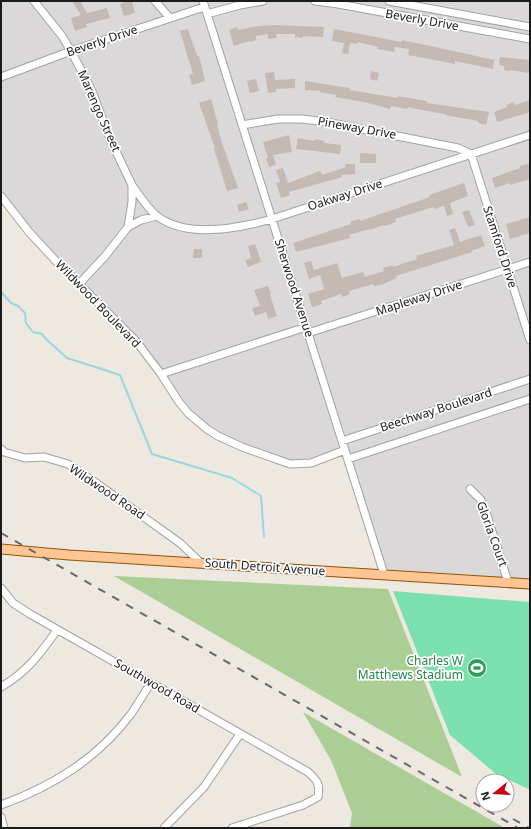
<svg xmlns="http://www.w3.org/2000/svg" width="531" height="829" viewBox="0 0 531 829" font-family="'Noto Sans',sans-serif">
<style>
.residential{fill:#dad8d8}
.forest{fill:#abce94}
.pitch{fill:#7be0ae}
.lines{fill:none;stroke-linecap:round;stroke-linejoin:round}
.stream{stroke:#9fd5dd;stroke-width:2}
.building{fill:#c5b9b4}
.minor-casing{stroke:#a2a2a2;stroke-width:9}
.major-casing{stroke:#935300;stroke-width:11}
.minor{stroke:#fff;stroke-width:7}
.major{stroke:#fec695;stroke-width:9}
.rail{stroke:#696969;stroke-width:2;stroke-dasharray:8 8;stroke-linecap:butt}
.labels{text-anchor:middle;stroke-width:3.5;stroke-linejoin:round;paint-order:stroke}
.street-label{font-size:12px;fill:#1b1b1b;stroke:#fff}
.leisure-label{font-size:12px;fill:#27864d;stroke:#fff;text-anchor:end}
</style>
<rect width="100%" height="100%" fill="#ede8e0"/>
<path class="residential" d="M 1,1 L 530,1 L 530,579 L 379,569 L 343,455 L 299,468 L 219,441 L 185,415 L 134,341 L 1,200 Z"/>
<path class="forest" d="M 114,576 L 388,589 L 462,777 Z
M 303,712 L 505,828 L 350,828 L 352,813 L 331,760 Z"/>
<path class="pitch" d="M 393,591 L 530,602 L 530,790 L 495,773 L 450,735 Z"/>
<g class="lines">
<path class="stream" d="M 1,292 L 11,303 L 18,306 L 25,313 L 26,323 L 33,332 L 42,334 L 47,340 L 67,358 L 120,375 L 152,454 L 232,478 L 261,496 L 264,537"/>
</g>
<path class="building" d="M 72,1 L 80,1 L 87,13 L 107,8 L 110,18 L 86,24 L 87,27 L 75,31 L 71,18 L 81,15 Z
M 128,1 L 132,1 L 135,13 L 124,16 L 120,4 Z
M 273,25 L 324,27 L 323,37 L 303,36 L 303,38 L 295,37 L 295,34 L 276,34 L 277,38 L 268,39 L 268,34 L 256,36 L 256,40 L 249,42 L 249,41 L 234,46 L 229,30 L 237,27 L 238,30 L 259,26 Z
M 188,29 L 197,56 L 199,56 L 205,81 L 192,85 L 189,75 L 193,74 L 180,31 Z
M 334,29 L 401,42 L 402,40 L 421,44 L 494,60 L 493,69 L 455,61 L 455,64 L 408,55 L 409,49 L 395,47 L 394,52 L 377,49 L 378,47 L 358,42 L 357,44 L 350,43 L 348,54 L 342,53 L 344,43 L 332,41 Z
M 500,57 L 529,60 L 530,70 L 529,73 L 510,70 L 510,71 L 504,70 L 504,66 L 499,65 Z
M 371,71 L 379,73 L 377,81 L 370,79 Z
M 274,72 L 275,80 L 295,79 L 295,88 L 276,89 L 276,92 L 268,93 L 265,73 Z
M 256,79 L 259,91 L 250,93 L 247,81 Z
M 305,81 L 350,88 L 349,90 L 398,98 L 398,96 L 415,99 L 427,101 L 427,103 L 489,112 L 486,125 L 478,123 L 478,121 L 445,115 L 445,114 L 427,111 L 408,107 L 407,109 L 391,106 L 390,109 L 364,102 L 335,97 L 336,95 L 320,92 L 320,91 L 305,90 Z
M 211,99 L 218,124 L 217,124 L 221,140 L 238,188 L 227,191 L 214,149 L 215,148 L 199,103 Z
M 530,100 L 530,112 L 497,122 L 494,112 L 507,107 L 506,105 L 514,102 L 515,105 Z
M 289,135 L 292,152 L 273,155 L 276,165 L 269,167 L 266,159 L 268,158 L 263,142 Z
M 298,138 L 315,141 L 315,139 L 325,141 L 324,143 L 341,145 L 340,154 L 296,149 Z
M 360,153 L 376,154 L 376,163 L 360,163 Z
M 530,163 L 530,179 L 510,185 L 510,183 L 495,188 L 492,178 L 520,168 L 520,166 Z
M 345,164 L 355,164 L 355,174 L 341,175 L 342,177 L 289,192 L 290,195 L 281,198 L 276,183 L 280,182 L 276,170 L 283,168 L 288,183 L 320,171 L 322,175 L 346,167 Z
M 464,183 L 468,196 L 450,203 L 453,214 L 447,216 L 444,206 L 434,209 L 433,207 L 395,219 L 396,222 L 385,226 L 384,225 L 369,230 L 369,229 L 349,235 L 350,238 L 296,252 L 293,243 L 351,224 L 350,222 L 360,219 L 360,221 L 398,208 L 430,197 L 429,195 Z
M 246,202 L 249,209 L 239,212 L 237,205 Z
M 469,210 L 475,225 L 468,227 L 462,212 Z
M 530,217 L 530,233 L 510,239 L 506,224 Z
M 455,228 L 460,242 L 481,235 L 485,246 L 471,251 L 472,252 L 396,276 L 397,278 L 383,284 L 374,286 L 373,284 L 349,291 L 350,294 L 342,297 L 341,294 L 321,301 L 322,304 L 312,307 L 308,294 L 324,289 L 320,275 L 309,279 L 304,263 L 311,261 L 314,270 L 337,263 L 342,278 L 363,272 L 365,277 L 384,271 L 383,268 L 393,265 L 393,267 L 417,259 L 416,256 L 454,245 L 449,230 Z
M 255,244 L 261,262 L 248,267 L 245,260 L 251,258 L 248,246 Z
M 194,249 L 202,249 L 202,258 L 193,258 Z
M 268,286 L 271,294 L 270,295 L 277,316 L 268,319 L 266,312 L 255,316 L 252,308 L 260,306 L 254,290 Z"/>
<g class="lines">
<g class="minor-casing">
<path id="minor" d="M 34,1 L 62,36 L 71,51 L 92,91 L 110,139 L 132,185 L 132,202 L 128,227 L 106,255 L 79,284
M 155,1 L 170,18
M 203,1 L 384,574
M 315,1 L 338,4 L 530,39
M 389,1 L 530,27
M 207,14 L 240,5 L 263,1
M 1,77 L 71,51 L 204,7
M 242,125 L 278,119 L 302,119 L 326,122 L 458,148 L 471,154 L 530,340
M 132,185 C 139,195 148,209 157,216 C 187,239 240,228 272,219 L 530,135
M 1,196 L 29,232 L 55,260 L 136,341 L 161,374 L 179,402 L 188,413 L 207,429 L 218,436 L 242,447 L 290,464 L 311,463 L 345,450
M 128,227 L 141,220 L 157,216
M 308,333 L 530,262
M 161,374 L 306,327
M 342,441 L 530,379
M 1,449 L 4,452 L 25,458 L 44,457 L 68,464 L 99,485 L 180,543 L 201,563
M 348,459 L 530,399
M 470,489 L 481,500 L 486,512 L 508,582
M 1,588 L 13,603 L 30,614 L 308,772 C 318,781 320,784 318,797 L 303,805 L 232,828
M 1,687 C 27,672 40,654 57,630
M 1,805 C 53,786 97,759 131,714 C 138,704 144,693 151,683
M 1,817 L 4,828
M 164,828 L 204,787 L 240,734"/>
</g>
<g class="major-casing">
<path id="major" d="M 1,549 L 69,555 L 530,584"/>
</g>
<use href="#minor" class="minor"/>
<use href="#major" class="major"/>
<path class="rail" d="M 1,533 L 518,828
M 513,819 L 529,828"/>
</g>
<defs>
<g id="stadium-disc" transform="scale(1)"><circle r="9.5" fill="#2e9e5b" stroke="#fff"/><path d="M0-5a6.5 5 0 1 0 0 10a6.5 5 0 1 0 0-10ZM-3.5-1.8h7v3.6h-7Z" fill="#fff"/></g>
</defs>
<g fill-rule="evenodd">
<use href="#stadium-disc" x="477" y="668"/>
</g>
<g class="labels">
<g class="street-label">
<text transform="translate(422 20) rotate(10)" y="4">Beverly Drive</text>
<text transform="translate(102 41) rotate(-19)" y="4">Beverly Drive</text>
<text transform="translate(99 111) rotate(66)" y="4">Marengo Street</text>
<text transform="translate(357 128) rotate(10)" y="4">Pineway Drive</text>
<text transform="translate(345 195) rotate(-18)" y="4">Oakway Drive</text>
<text transform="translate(500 247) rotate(72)" y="4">Stamford Drive</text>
<text transform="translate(294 288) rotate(72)" y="4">Sherwood Avenue</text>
<text transform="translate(419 298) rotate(-18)" y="4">Mapleway Drive</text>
<text transform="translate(98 304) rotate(46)" y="4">Wildwood Boulevard</text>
<text transform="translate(436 410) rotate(-18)" y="4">Beechway Boulevard</text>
<text transform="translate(107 492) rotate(34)" y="4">Wildwood Road</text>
<text transform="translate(492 534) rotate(70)" y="4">Gloria Court</text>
<text transform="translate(265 567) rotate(4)" y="4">South Detroit Avenue</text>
<text transform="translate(157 686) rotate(30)" y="4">Southwood Road</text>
</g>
<g class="leisure-label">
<text x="463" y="665">Charles W<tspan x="463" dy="14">Matthews Stadium</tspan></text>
</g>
</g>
<rect width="531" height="829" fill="none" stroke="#1b1b1b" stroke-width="4"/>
<g transform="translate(495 793) rotate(252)"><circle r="19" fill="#ffffff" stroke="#a4a4a4"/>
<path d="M0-3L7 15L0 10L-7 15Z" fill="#c70015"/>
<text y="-6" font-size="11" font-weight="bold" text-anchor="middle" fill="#1b1b1b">N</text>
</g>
</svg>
